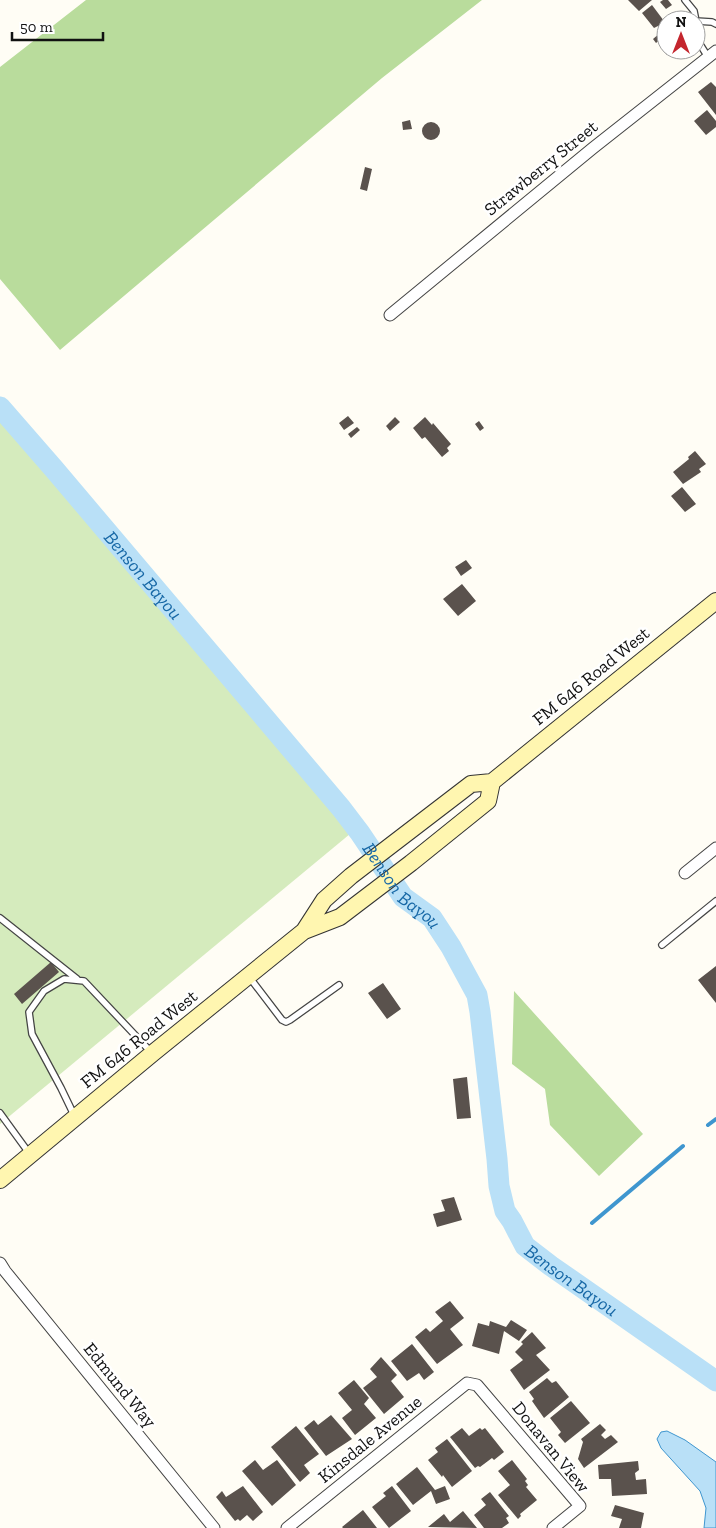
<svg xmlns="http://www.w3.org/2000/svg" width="716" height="1528" viewBox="0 0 716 1528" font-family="'Zilla Slab',serif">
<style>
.green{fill:#d5ebbd}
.forest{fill:#b9dc9c}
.water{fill:#b9e0f7;stroke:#3f96cf}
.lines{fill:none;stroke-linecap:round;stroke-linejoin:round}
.stream{stroke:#3f96cf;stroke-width:4}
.river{stroke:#b9e0f7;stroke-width:21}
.building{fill:#5a524d}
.service-casing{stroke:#444;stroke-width:8}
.minor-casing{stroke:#444;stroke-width:13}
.secondary-casing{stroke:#333;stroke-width:18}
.service{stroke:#fff;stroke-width:5.5}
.minor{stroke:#fff;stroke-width:11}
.secondary{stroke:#fff6b0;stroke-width:16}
.labels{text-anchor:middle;stroke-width:5;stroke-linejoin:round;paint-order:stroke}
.street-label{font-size:18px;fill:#111;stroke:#fff}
.water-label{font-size:19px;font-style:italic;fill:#1768a6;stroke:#fff}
</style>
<rect width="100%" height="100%" fill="#fffdf5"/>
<path class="green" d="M 0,410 L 356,829 L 0,1124 Z"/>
<path class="forest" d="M 86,0 L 482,0 L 382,78 L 60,350 L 0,279 L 0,67 Z
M 514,991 L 643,1134 L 599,1176 L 550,1125 L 545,1089 L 512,1064 Z"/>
<path class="water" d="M 667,1431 L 685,1440 L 716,1462 L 716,1528 L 704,1528 L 706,1508 L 700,1491 L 661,1448 L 657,1439 L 661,1432 Z"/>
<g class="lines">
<path class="stream" d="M 708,1125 L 716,1119
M 592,1223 L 683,1146
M 565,1276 L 567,1271"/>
<path class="river" id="s1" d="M 0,407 L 54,469 L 341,808 L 360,833 L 403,897 L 432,918 L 451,947 L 477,995 L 480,1012 L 497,1159 L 499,1186 L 505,1211 L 512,1221 L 525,1246 L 551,1266 L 716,1381"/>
</g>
<path class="building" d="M 628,0 L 652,0 L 639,11 Z
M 663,0 L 668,0 L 672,5 L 666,9 L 660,2 Z
M 652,5 L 664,21 L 661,24 L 662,25 L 659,28 L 658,26 L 654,28 L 642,13 Z
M 660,33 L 663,37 L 656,43 L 653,39 Z
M 666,39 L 666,50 L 678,50 L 673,54 L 670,51 L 667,55 L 661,48 L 665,45 L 663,42 Z
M 711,82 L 716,87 L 716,115 L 698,92 Z
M 707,110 L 716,121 L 716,127 L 706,135 L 694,121 Z
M 410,120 L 412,129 L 403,130 L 402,122 Z
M422 131a9 9 0 1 1 18 0a9 9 0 1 1-18 0Z
M 365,167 L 372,169 L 367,191 L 360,189 Z
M 348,416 L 354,423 L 344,430 L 339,423 Z
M 395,417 L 400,422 L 390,431 L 386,426 Z
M 425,417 L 432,425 L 433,423 L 451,444 L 447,448 L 449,451 L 442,457 L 425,437 L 422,439 L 413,428 Z
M 479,421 L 484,428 L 480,431 L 475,424 Z
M 357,427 L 360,430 L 351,438 L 348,434 Z
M 695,451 L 706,464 L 699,469 L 701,472 L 683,484 L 673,472 L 689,459 L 688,457 Z
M 682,487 L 696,504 L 685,512 L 671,496 Z
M 466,560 L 472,568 L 461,576 L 455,567 Z
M 462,584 L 476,601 L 458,616 L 443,599 Z
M 51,962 L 59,972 L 22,1004 L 14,994 Z
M 716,966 L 716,1003 L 698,980 Z
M 383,983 L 401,1009 L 387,1019 L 368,993 Z
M 467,1077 L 471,1118 L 457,1119 L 453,1079 Z
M 454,1197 L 462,1220 L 437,1227 L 433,1214 L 445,1211 L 441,1200 Z
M 450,1301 L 464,1318 L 450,1329 L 463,1345 L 437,1364 L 415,1337 L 426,1328 L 430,1332 L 443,1321 L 435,1312 Z
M 511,1320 L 527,1330 L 519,1341 L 504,1331 L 499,1354 L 472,1346 L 478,1323 L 489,1326 L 490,1321 L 506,1327 Z
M 532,1332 L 546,1348 L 536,1355 L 550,1370 L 524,1390 L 510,1370 L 523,1360 L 515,1352 L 523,1344 L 521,1342 Z
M 412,1344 L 434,1372 L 424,1380 L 419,1373 L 407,1381 L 391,1361 Z
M 381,1357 L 397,1375 L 391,1381 L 404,1397 L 384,1414 L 363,1388 L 377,1377 L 370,1369 Z
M 547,1378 L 552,1383 L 556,1381 L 569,1397 L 544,1418 L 532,1401 L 534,1399 L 529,1392 Z
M 354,1380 L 369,1398 L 364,1404 L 376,1418 L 355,1435 L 342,1418 L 352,1410 L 338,1393 Z
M 571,1401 L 590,1423 L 565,1443 L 558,1435 L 561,1432 L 550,1418 Z
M 331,1415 L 352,1439 L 326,1456 L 304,1428 L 314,1420 L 318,1425 Z
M 600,1424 L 606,1430 L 601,1435 L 605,1439 L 611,1435 L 618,1442 L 584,1468 L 578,1459 L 583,1442 L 581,1439 Z
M 296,1426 L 319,1454 L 304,1465 L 310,1473 L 300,1482 L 271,1447 Z
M 462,1428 L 469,1436 L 480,1428 L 482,1430 L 485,1428 L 504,1452 L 494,1460 L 492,1458 L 480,1467 L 478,1466 L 475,1468 L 450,1437 Z
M 447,1439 L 472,1471 L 452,1487 L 443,1475 L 442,1477 L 428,1460 L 438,1452 L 435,1448 Z
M 255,1460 L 263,1470 L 277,1460 L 296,1485 L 272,1506 L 242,1471 Z
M 512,1460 L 527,1479 L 525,1481 L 528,1485 L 526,1487 L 537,1500 L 520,1514 L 521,1516 L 518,1519 L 498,1495 L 510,1485 L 498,1471 Z
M 638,1461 L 639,1470 L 635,1473 L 636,1480 L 646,1479 L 647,1494 L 612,1496 L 611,1479 L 599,1479 L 598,1465 Z
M 417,1467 L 435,1490 L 445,1486 L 450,1499 L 436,1504 L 431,1491 L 413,1505 L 396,1484 Z
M 243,1486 L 263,1512 L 253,1521 L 247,1515 L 240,1521 L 238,1519 L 235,1521 L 216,1497 L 222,1491 L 226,1497 Z
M 392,1486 L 411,1511 L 389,1528 L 372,1507 L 386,1496 L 383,1493 Z
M 490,1492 L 509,1516 L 506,1518 L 509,1523 L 502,1528 L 484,1528 L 474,1515 L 486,1505 L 481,1499 Z
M 615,1505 L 644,1513 L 641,1528 L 619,1528 L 622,1519 L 611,1516 Z
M 363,1510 L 377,1528 L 343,1528 L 342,1527 Z
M 463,1511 L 477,1528 L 428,1527 L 444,1514 L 450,1522 Z"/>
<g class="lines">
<g class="service-casing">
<path id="service" d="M 685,0 L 694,11 L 696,21 L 712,22 L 716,24
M 696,38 L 708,57
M 0,918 L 77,979
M 662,945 L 716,901
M 250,978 L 282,1020 L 286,1022 L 290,1020 L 339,985
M 0,1113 L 29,1153
M 74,1115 L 61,1088 L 32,1034 L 29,1012 L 44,991 L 64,979 L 84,981 L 151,1052"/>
</g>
<g class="minor-casing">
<path id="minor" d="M 390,315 L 593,148 L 716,51
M 685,873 L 716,848
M 0,1263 L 5,1271 L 214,1528
M 287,1528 L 467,1383 L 477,1385 L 580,1506 L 553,1528"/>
</g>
<g class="secondary-casing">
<path id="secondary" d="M 304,931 L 324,900 L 351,876 L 471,784 L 492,782 L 716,601
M 0,1180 L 153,1053 L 304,931 L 340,917 L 411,863 L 488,801 L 492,782"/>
</g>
<use href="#service" class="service"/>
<use href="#minor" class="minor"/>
<use href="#secondary" class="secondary"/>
</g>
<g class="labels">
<g class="street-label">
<text transform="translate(541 168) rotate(-39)" y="6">Strawberry Street</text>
<text transform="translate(591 676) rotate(-39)" y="6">FM 646 Road West</text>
<text transform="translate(139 1039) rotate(-39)" y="6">FM 646 Road West</text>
<text transform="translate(120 1385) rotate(51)" y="6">Edmund Way</text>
<text transform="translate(370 1439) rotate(-39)" y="6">Kinsdale Avenue</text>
<text transform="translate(551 1447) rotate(51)" y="6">Donavan View</text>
</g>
<g class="water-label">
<text dy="7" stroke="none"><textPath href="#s1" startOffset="221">Benson Bayou</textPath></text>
<text dy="7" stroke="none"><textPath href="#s1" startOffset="626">Benson Bayou</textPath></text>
<text dy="7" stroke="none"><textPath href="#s1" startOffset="1076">Benson Bayou</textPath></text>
</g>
</g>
<g transform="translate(681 35)"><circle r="24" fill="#ffffff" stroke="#a0a0a0"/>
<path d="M0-4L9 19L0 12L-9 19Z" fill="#c4262e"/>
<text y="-8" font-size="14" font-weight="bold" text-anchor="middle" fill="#111111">N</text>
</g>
<path d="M12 32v8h91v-8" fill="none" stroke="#111111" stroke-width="2.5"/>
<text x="20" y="32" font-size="15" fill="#111111" stroke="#ffffff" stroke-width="4" paint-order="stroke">50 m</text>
</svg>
